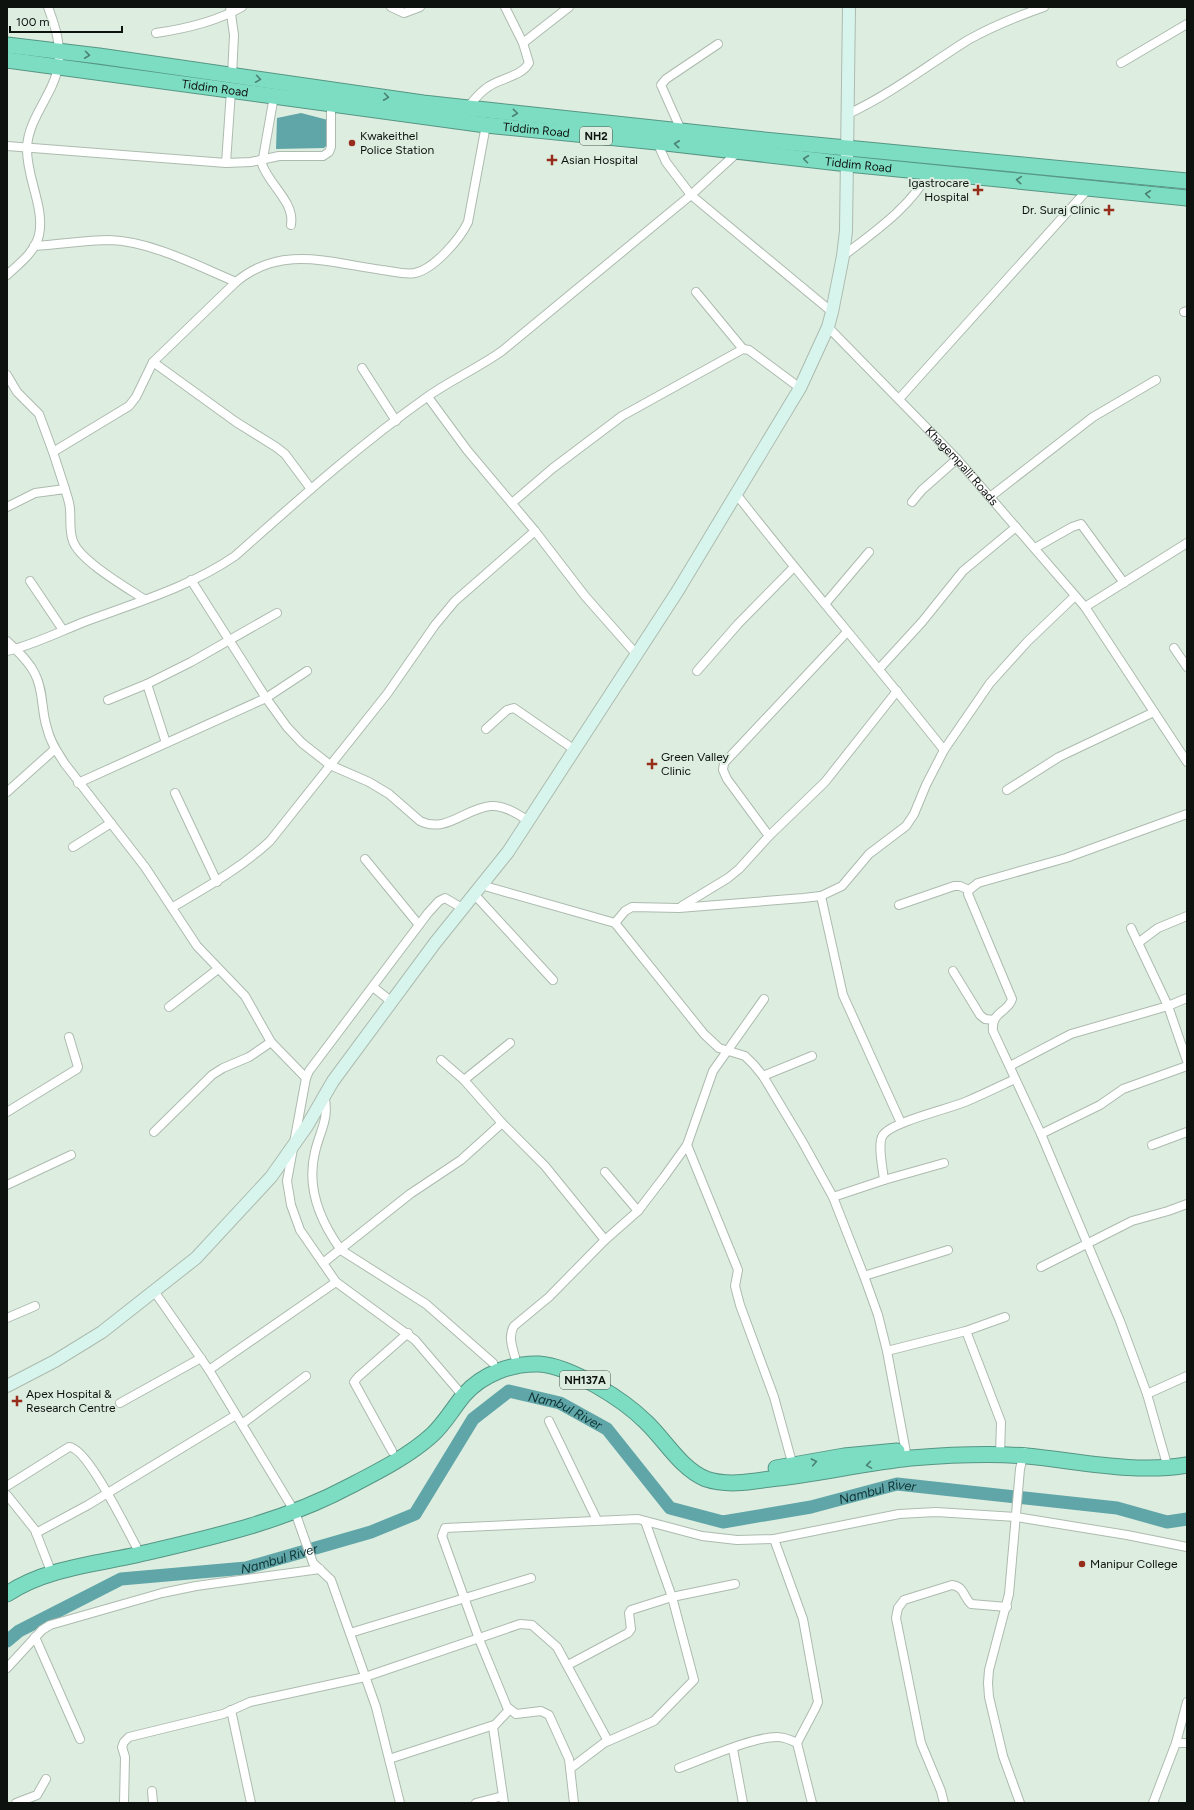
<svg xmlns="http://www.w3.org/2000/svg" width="1194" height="1810" viewBox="0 0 1194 1810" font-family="Figtree,sans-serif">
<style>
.water{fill:#60a5a7}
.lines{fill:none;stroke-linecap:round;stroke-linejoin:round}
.river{stroke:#60a5a7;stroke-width:13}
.street-casing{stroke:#adbbaf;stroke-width:10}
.secondary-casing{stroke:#adbbaf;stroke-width:14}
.highway-casing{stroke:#569684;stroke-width:17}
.street{stroke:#fff;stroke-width:8}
.secondary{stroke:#d8f5ed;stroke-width:12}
.highway{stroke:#7dddc3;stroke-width:15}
.oneway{stroke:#4b8272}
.poi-dot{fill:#972d1b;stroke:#ddede0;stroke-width:1.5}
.labels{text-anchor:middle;stroke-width:4;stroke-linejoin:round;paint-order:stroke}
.shield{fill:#ddede0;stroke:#4b544d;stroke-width:1}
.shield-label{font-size:11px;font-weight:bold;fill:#0d120e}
.street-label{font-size:12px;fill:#0d120e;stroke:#ddede0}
.poi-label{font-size:12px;fill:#0d120e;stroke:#ddede0;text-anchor:start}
.water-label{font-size:13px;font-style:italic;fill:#0e3233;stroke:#ddede0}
</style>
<rect width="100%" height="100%" fill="#ddede0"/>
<path class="water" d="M 301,113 L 328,120 L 328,144 L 324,148 L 276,149 L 277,118 Z"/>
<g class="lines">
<path class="river" id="s1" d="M 7,1641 L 19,1631 L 121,1579 L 246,1568 L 371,1532 L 415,1514 L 473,1419 L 509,1391 L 560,1403 L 607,1429 L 670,1508 L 723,1522 L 811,1507 L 897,1484 L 1117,1508 L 1167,1522 L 1187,1519"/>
<g class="street-casing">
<g id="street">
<path d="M 230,7 L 234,35 L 232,76"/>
<path d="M 391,7 L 404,13 L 420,7"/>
<path d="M 156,33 C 184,29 217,21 242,7"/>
<path d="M 523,43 L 569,7"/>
<path d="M 1121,63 L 1187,24"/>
<path d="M 274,96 L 262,164 C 269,185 295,202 291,225"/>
<path d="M 468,107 C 474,100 480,92 488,87 C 500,78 521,77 529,63 L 523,43 L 505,7"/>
<path d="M 848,114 C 891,94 928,65 968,40 C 993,26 1018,16 1044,7"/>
<path d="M 681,130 L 661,85 L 666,79 L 718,44"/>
<path d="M 657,142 L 666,162 L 691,195 L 832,312"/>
<path d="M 7,146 L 226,163 L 251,162 L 279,156 L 323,156 L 329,152 L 331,147 L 331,104"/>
<path d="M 226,163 L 231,91"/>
<path d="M 34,246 C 59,245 84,240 109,240 C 151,241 198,266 236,282"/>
<path d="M 843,256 C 874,232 911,207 929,172"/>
<path d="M 7,275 C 19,264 35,252 39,235 C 45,207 26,177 27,148 C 28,118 54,94 58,66 C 62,46 55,26 48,7"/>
<path d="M 696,292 L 743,349"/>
<path d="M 1184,312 L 1187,311"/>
<path id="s2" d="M 828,327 L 957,459 L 1085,607 L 1187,762"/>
<path d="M 153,362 L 236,422 L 276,447 L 285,454 L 311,489"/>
<path d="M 362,368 L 396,421"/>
<path d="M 7,375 L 17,392 L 39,414 L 53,452 L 65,489"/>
<path d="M 428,397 L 467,450 L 535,531 L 585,596 L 637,655"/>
<path d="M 899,399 L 1089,188"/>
<path d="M 53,452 L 129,406 L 136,397 L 153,362 L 236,282 C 281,244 330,263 382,270 C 392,271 404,275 415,273 C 434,269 460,239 468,222 L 486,125"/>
<path d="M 737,495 C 804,581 876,664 944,750"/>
<path d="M 990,497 L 1093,417 L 1156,380"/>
<path d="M 912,502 L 922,490 L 957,459"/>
<path d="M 512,503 L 553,468 L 622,416 L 743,349 L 749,350 L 800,388"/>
<path d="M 7,507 L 35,493 L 65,489 C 67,496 70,503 70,510 C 71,520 69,531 73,541 C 79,560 127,588 144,599"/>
<path d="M 1035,548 L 1072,527 L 1081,524 L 1124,583"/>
<path d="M 191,580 L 266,698 L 287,727 L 302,743 L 330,765 L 369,782 L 389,794 L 420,821 C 446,834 465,808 491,806 C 504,805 517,813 528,821"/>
<path d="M 30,581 L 63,630"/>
<path d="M 825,604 L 869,552"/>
<path d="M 1085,607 L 1187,543"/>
<path d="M 7,641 C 17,651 29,661 35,674 C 44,691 41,711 47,728 C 50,742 58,753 65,764 L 145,867 L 197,946 L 245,996 L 271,1042 L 306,1078"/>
<path d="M 1174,648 L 1187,667"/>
<path d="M 7,651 C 33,645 59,632 84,622 C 135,603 190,587 235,556 C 297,501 359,445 427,397 C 451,380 478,368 502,351 L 691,195 L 739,151"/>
<path d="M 879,669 L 922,622 L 963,571 L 1016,527"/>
<path d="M 697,671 L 738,624 L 793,568"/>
<path d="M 108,700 L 147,684"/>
<path d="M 486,729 L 507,710 L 514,708 L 575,750"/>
<path d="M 166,743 L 147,684 L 191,662 L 277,613"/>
<path d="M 78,783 L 266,698 L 307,671"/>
<path d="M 1007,790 L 1059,757 L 1154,712"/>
<path d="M 7,792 L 55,749"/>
<path d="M 175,793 L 217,882"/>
<path d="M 769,836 L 727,779 L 723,770 L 724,763 L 847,632"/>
<path d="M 73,847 L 111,823"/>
<path d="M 365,859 L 419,925"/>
<path d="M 481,885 L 615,923 L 704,1034 L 719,1048 L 745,1056 L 754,1065 L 763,1076 L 802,1141 L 833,1197 L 864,1276 L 878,1315 L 887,1351 L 907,1458"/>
<path d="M 474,894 L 553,980"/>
<path d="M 821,896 L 843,995 L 901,1123"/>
<path d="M 899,905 L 954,886 L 960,886 L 969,890"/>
<path d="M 682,906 L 728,878 L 739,869 L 769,836 L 825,782 L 897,691"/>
<path d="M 173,907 C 207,887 241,868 270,841 L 387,694 L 435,625 L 455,601 L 535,531"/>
<path d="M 462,908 L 445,898 L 439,901 L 428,913 L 309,1071 L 306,1078 L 287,1181 L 291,1205 L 300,1230 L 336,1282 L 415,1340 L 463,1396"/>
<path d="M 615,923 L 625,911 L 632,907 L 679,908 L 803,898 L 821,896 L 842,886 L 869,854 L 906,826 L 914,814 L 926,785 L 944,750 L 990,683 L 1028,641 L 1075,596"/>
<path d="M 1131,928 L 1168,1006 L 1187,1061"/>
<path d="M 1138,943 L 1158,928 L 1187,916"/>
<path d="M 953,971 L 980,1015 L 985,1019 L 994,1020"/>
<path d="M 373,987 L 392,1002"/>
<path d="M 169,1007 L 218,969"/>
<path d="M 441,1060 L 464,1080 L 502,1123 L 545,1166 L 605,1240"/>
<path d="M 1010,1066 L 1071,1034 L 1168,1006 L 1187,998"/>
<path d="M 763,1076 L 812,1056"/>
<path d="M 464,1080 L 510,1043"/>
<path d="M 324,1095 C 330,1119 320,1130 315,1152 C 306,1188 320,1221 341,1250 L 426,1304 L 493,1363"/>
<path d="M 7,1112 L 77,1069 L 78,1067 L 69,1037"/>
<path d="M 154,1132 L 212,1075 L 223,1068 L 249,1057 L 271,1042"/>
<path d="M 1041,1134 L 1100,1105 L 1123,1089 L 1187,1066"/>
<path d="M 687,1145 L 736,1265 L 738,1270 L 735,1286 L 740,1305 L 774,1397 L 793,1466"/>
<path d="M 1152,1145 L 1187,1132"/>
<path d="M 605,1172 L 638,1211"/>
<path d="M 884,1180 C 883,1170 877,1143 883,1135 C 892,1122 948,1109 965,1102 C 982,1095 998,1087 1015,1079"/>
<path d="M 7,1185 L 71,1155"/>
<path d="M 833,1197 L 884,1180 L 944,1163"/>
<path d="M 323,1263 L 410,1194 L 461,1160 L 502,1123"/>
<path d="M 1041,1267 L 1132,1221 L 1168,1211 L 1187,1204"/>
<path d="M 864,1276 L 948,1250"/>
<path d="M 154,1291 L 209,1370 L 295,1512 L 313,1563 L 331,1580 L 376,1707 L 400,1803"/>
<path d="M 7,1318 L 35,1306"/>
<path d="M 966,1331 L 1001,1422 L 1000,1455"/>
<path d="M 887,1351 L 966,1331 L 1005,1317"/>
<path d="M 515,1357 C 512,1346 508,1336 514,1326 L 549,1297 L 605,1240 L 638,1211 L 664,1177 L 687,1145 L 713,1071 L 764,999"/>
<path d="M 209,1370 L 336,1282"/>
<path d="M 1147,1394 L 1187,1376"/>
<path d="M 120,1403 L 201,1358"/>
<path d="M 549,1421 L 597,1520"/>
<path d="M 242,1424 L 306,1376"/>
<path d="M 392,1451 L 354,1382 L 358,1377 L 408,1333"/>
<path d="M 1168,1468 L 1147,1394 L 1120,1321 L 1041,1134 L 993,1031 C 991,1011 1008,1013 1012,999 L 968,894 L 969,890 L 978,883 L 1066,858 L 1187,814"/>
<path d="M 7,1486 L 69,1447 C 87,1447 126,1528 136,1546"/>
<path d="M 7,1495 L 35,1530 L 52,1574"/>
<path d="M 36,1533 L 88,1505 L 236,1415"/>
<path d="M 774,1539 L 803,1619 L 818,1702 L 815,1709 L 797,1743 L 812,1803"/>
<path d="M 350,1633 L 531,1578"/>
<path d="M 35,1637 L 80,1739"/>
<path d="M 568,1665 L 628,1633 L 631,1629 L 629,1613 L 631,1610 L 672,1597 L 735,1584"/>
<path d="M 7,1668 L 42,1630 L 50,1625 L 162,1593 L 196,1586 L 320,1569"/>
<path d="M 231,1710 L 251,1803"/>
<path d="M 1176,1743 L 1187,1743"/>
<path d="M 733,1749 L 743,1803"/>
<path d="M 389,1759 L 494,1725"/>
<path d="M 571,1768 L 604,1743 L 654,1721 L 694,1680 L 672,1597 L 645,1521"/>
<path d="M 679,1768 C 704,1759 752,1737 777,1737 C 784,1737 791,1740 797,1743"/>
<path d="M 152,1791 L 153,1803"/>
<path d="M 16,1803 L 37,1795 L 46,1779"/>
<path d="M 124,1803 L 125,1757 L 122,1747 L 124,1742 L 129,1737 L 223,1714 L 250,1702 L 365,1677 L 520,1624 L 532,1625 L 557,1647 L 608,1741"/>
<path d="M 476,1803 L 503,1796"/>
<path d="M 504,1803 L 493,1727 L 509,1710"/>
<path d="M 574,1803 L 569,1759 L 549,1715 L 541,1711 L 516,1714 L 507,1707 L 479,1639 L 442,1536 L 445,1528 L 638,1519 L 702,1536 L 737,1540 L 774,1539 L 899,1514 L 936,1512 L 1016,1517 L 1127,1535 L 1187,1547"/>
<path d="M 944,1803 L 941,1791 L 921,1743 L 896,1618 L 898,1608 L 904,1600 L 952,1585 C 965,1587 963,1597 971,1604 L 1007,1607"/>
<path d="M 1020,1803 L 1003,1756 L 989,1697 L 988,1683 L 989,1670 L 1009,1594 L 1020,1469 L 1024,1452"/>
<path d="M 1153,1803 L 1176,1743 L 1187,1702"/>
</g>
</g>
<g class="secondary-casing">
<path id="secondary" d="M 7,1386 L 55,1361 L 102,1332 L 196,1258 L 271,1177 L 307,1126 L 333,1081 L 435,943 L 508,852 L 677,592 L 800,388 L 828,327 L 832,312 L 843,256 L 846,231 L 849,7"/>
</g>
<g class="highway-casing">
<g id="highway">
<path d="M 7,45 L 99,56 L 423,103 L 755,139 L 1187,181"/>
<path id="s3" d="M 7,60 L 486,125 L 657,142 L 848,164 L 1187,198"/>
<path d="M 776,1468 L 844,1456 L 897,1451"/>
<path d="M 7,1594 C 44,1569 94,1564 136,1555 C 209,1538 283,1522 350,1486 C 377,1472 409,1456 432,1435 C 445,1423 453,1408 464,1395 C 482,1374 512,1363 539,1364 C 571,1366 624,1400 646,1422 C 665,1440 681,1469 706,1479 C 727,1486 750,1482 770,1479 C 817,1474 864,1463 911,1458 C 949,1455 988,1453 1027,1456 C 1079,1461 1135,1474 1187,1465"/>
</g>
</g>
<use href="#street" class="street"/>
<use href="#secondary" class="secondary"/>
<use href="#highway" class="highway"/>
</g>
<defs><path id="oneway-chevron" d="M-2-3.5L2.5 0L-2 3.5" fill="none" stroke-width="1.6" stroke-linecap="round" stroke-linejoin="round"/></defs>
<g class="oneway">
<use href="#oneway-chevron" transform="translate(87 55) rotate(8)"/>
<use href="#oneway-chevron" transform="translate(258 79) rotate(8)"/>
<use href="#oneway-chevron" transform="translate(386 97) rotate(8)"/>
<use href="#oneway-chevron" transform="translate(515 113) rotate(6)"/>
<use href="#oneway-chevron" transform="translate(677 144) rotate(-174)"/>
<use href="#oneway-chevron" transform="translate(806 159) rotate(-173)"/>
<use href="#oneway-chevron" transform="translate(1019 180) rotate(-175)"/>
<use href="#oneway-chevron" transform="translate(1148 194) rotate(-174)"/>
<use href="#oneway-chevron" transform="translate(814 1462) rotate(-11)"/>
<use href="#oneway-chevron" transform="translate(869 1465) rotate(171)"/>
</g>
<g class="poi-dot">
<circle cx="352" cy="143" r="4"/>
<path d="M550 154h4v4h4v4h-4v4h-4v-4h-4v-4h4z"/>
<path d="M976 184h4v4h4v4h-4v4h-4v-4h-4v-4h4z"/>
<path d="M1107 204h4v4h4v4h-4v4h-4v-4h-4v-4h4z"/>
<path d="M650 758h4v4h4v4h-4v4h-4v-4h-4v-4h4z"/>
<path d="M15 1395h4v4h4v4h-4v4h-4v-4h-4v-4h4z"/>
<circle cx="1082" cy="1564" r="4"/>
</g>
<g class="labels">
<g class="shield">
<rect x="580" y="127" width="32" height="18" rx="3"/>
<rect x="560" y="1371" width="50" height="18" rx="3"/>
</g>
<g class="shield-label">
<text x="596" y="140">NH2</text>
<text x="585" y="1384">NH137A</text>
</g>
<g class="street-label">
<text dy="4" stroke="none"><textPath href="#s3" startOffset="210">Tiddim Road</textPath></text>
<text dy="4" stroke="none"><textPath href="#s3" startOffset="534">Tiddim Road</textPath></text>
<text dy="4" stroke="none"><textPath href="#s3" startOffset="858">Tiddim Road</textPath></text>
<text dy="4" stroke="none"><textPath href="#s2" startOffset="193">Khagempalli Roads</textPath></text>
</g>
<g class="poi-label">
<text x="360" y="140">Kwakeithel<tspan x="360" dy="14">Police Station</tspan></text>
<text x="561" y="164">Asian Hospital</text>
<text x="969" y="187" text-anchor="end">Igastrocare<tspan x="969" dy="14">Hospital</tspan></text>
<text x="1100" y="214" text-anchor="end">Dr. Suraj Clinic</text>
<text x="661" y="761">Green Valley<tspan x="661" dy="14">Clinic</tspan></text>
<text x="26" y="1398">Apex Hospital &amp;<tspan x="26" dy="14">Research Centre</tspan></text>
<text x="1090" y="1568">Manipur College</text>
</g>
<g class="water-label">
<text dy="5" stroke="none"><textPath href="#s1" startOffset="650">Nambul River</textPath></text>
<text dy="5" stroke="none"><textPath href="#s1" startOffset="1010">Nambul River</textPath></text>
<text dy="5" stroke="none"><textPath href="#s1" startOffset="290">Nambul River</textPath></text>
</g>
</g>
<rect width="1194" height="1810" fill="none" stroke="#0d120e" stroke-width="16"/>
<path d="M10 26v6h112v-6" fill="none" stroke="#0d120e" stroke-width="2"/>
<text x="16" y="26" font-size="12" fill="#0d120e" stroke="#ddede0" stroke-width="3" paint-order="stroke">100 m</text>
</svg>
